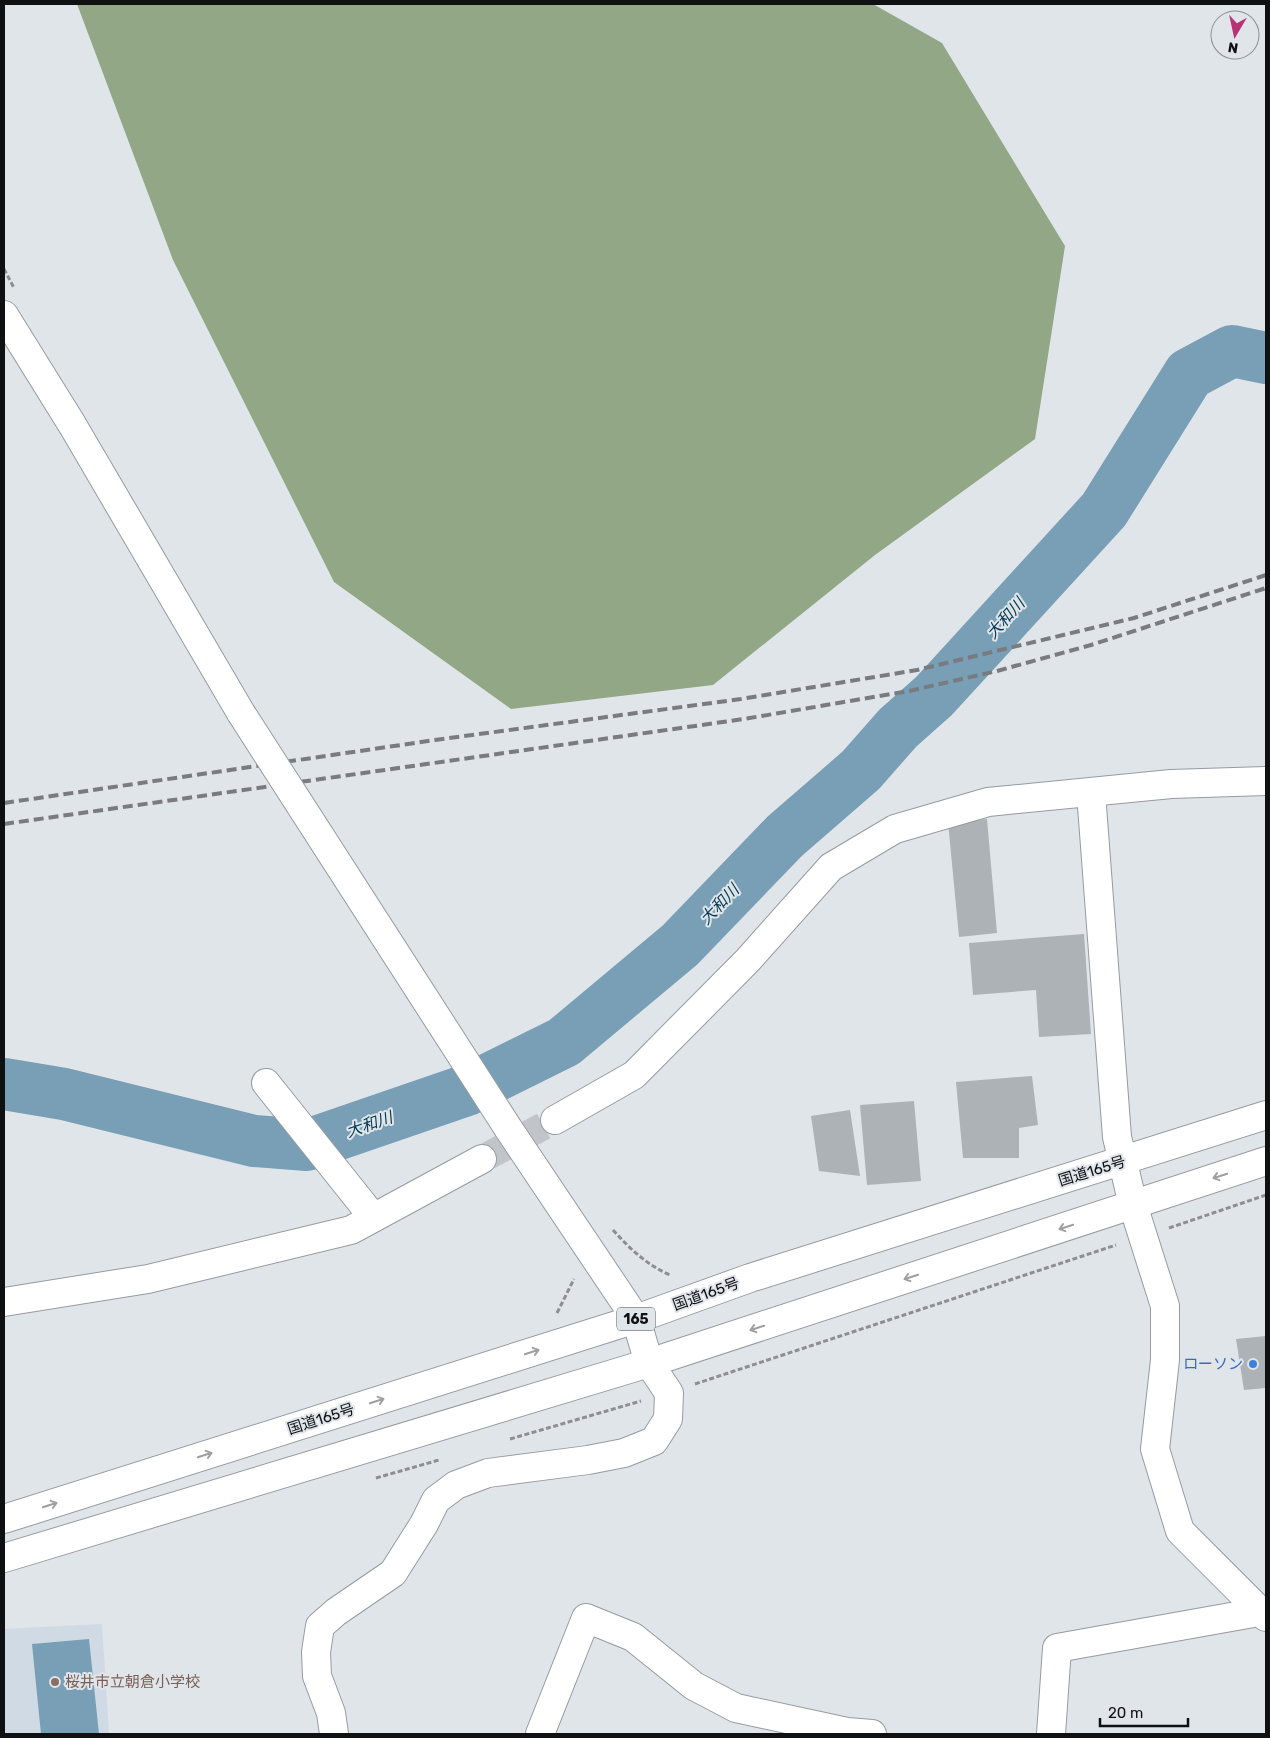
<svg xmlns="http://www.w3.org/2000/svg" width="1270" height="1738" viewBox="0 0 1270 1738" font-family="Rubik,'Noto Sans JP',sans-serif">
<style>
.built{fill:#cfdae5}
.forest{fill:#91a785}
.water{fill:#789fb5}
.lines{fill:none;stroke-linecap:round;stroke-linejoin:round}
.river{stroke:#789fb5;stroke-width:52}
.building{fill:#adb2b7}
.street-tunnel{stroke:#c1c5ca;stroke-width:28;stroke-dasharray:28 14;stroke-linecap:butt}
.street-casing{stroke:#969ba0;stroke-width:30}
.secondary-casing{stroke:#969ba0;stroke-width:30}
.highway-casing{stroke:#969ba0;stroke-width:30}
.path{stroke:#8b8e92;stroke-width:3;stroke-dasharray:5 2.5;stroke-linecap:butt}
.street{stroke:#fff;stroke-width:28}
.secondary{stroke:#fff;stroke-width:28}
.highway{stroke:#fff;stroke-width:28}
.rail{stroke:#787b7f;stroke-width:4;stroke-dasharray:10 5;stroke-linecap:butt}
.secondary-bridge-casing{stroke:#969ba0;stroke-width:30;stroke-linecap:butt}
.secondary-bridge{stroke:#fff;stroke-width:28}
.oneway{stroke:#9f9fa0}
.shop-dot{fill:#3f7fe0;stroke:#e0e5ea;stroke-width:2}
.education-dot{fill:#8d6e63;stroke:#e0e5ea;stroke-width:2}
.labels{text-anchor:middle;stroke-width:4;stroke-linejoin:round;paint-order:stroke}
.shield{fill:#e0e5ea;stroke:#4e5053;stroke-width:1}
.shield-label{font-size:14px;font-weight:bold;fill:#0f1012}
.street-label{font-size:15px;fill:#0f1012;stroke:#e0e5ea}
.shop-label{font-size:15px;fill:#366cbe;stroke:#e0e5ea;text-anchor:end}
.education-label{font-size:15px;fill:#785e54;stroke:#e0e5ea;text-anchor:start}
.water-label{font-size:16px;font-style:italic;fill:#013951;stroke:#e0e5ea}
</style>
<rect width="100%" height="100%" fill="#e0e5ea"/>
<path class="built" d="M 102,1624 L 109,1734 L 4,1734 L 4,1629 Z"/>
<path class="forest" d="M 77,4 L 873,4 L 942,43 L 1065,246 L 1035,439 L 875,555 L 713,685 L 511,709 L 334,582 L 173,260 Z"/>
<path class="water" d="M 89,1639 L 99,1734 L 41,1734 L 32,1644 Z"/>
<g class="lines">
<path class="river" d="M 4,1084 L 64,1094 L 254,1141 L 307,1145 L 467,1090 L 564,1042 L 680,945 L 785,836 L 861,770 L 898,728 L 934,696 L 1104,510 L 1189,374 L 1232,351 L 1266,358"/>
</g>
<path class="building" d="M 987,819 L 997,933 L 959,937 L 948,822 Z
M 1084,934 L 1091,1034 L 1039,1037 L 1036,990 L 973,995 L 969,943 Z
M 1032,1076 L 1038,1125 L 1019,1128 L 1019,1158 L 963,1158 L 956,1082 Z
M 914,1101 L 921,1181 L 867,1185 L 860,1105 Z
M 850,1110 L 860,1176 L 819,1171 L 811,1116 Z
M 1266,1336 L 1266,1388 L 1244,1390 L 1236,1339 Z"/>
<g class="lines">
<path class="street-tunnel" d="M 482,1159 L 555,1120"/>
<g class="street-casing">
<path id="street" d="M 1091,793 L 1117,1137 L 1133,1205 L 1165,1306 L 1165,1360 L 1155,1449 L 1180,1531 L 1266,1617
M 266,1083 L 373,1217
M 555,1120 L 634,1075 L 748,960 L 831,867 L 895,829 L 988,802 L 1171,784 L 1266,781
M 4,1302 L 148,1279 L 351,1230 L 482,1159
M 334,1734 L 331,1713 L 317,1676 L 316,1652 L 320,1626 L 336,1612 L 393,1573 L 424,1524 L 436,1500 L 456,1485 L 488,1473 L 588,1460 L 624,1453 L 654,1441 L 668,1419 L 669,1393 L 649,1363
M 540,1734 L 586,1618 L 633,1637 L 694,1686 L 736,1708 L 847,1732 L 872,1734
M 1051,1734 L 1057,1648 L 1259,1612"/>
</g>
<g class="secondary-casing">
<path id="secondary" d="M 4,315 L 73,426 L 241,713
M 508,1128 L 636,1319 L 649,1363"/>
</g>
<g class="highway-casing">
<path id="highway" d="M 4,1519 L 636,1319 L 750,1278 L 1266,1115
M 4,1558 L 649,1363 L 1266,1161"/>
</g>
<path class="path" d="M 4,269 L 14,288
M 1169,1228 L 1266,1195
M 613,1230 C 630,1249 647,1265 670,1275
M 557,1313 L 574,1279
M 695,1384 L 1116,1245
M 510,1439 L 641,1401
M 376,1478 L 439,1460"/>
<use href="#street" class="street"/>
<use href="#secondary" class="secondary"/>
<use href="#highway" class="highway"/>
<path class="rail" d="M 4,803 L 435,740 L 741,699 L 917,670 L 1134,618 L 1266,575
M 4,824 L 744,719 L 909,691 L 997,671 L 1091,645 L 1266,588"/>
<g class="secondary-bridge-casing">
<path id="secondary-bridge" d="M 241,713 L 508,1128"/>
</g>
<use href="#secondary-bridge" class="secondary-bridge"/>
</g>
<defs><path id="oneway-shaft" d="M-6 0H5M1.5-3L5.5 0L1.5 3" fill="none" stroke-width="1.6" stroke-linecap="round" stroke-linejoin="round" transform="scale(1.25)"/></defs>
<g class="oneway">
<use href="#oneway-shaft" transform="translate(1220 1176) rotate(162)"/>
<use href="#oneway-shaft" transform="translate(1066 1227) rotate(162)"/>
<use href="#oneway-shaft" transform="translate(911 1277) rotate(162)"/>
<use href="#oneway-shaft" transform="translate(757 1328) rotate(162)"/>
<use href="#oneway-shaft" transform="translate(532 1352) rotate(-18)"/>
<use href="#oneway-shaft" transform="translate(377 1401) rotate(-18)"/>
<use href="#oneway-shaft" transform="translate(205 1455) rotate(-18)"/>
<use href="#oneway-shaft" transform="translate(50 1505) rotate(-18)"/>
</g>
<circle class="shop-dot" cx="1253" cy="1364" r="5"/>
<circle class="education-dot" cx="55" cy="1682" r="5"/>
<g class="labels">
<rect class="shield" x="617" y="1307.5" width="38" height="23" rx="4"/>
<g class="shield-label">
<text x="636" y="1324">165</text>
</g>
<g class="street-label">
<text transform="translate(1092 1171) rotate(-17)" y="5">国道165号</text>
<text transform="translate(706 1294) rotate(-20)" y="5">国道165号</text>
<text transform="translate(321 1419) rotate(-18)" y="5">国道165号</text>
</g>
<g class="shop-label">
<text x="1243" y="1369">ローソン</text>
</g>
<g class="education-label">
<text x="65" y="1687">桜井市立朝倉小学校</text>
</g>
<g class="water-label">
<text transform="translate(1005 618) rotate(-48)" y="6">大和川</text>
<text transform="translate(719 904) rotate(-46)" y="6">大和川</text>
<text transform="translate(369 1124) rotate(-19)" y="6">大和川</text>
</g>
</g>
<rect width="1270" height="1738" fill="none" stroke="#0f1012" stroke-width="10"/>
<g transform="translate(1235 35) rotate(189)"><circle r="24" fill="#e0e5ea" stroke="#8c9094"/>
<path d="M0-4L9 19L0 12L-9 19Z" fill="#b93273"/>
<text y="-8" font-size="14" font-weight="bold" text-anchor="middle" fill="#0f1012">N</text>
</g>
<path d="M1100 1718v8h88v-8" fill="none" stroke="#0f1012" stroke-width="2.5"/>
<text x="1108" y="1718" font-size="15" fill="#0f1012" stroke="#e0e5ea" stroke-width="4" paint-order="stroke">20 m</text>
</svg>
